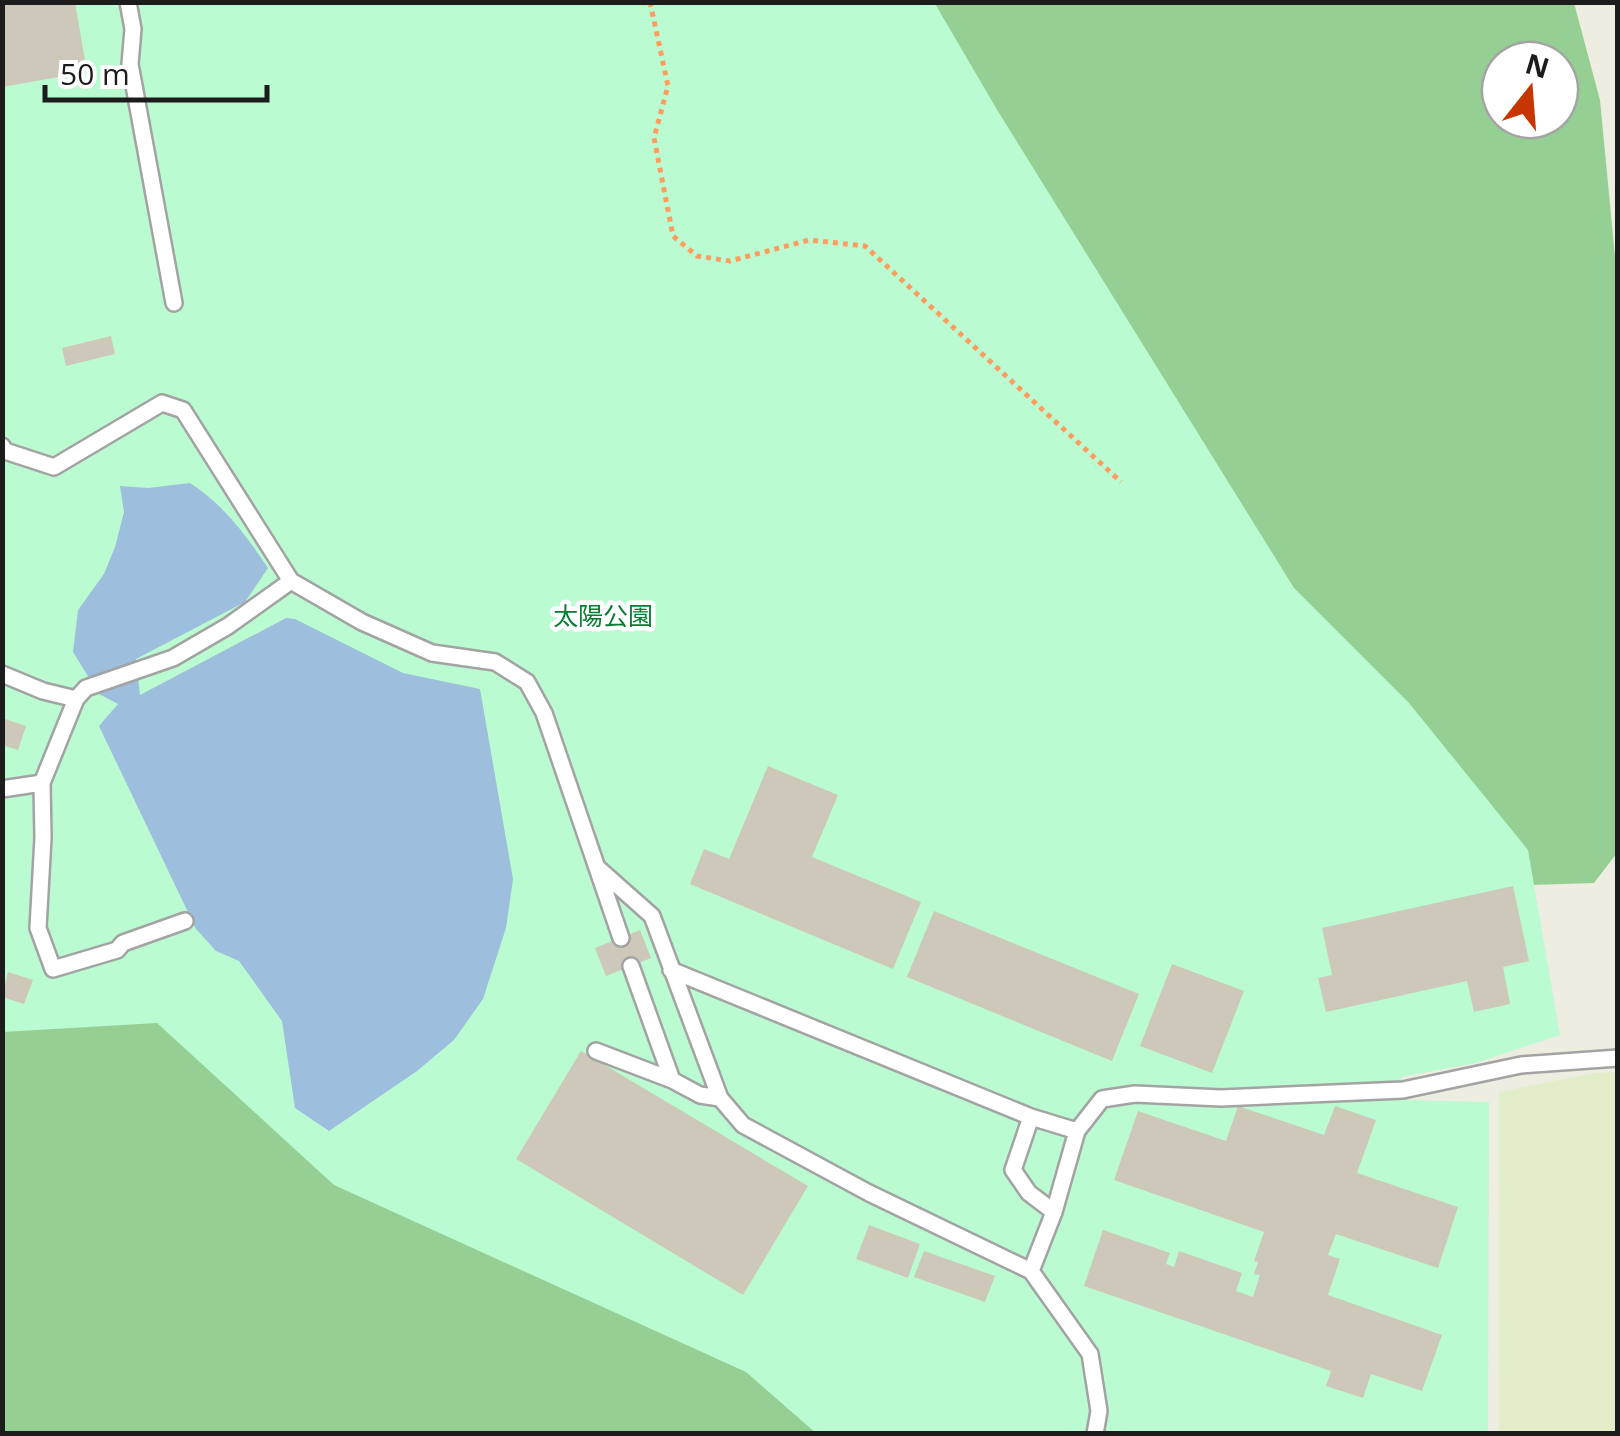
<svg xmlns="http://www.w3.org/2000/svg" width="1620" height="1436" viewBox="0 0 1620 1436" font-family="'Open Sans','Noto Sans JP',sans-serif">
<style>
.farmland{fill:#e2eeca}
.forest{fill:#95cf93;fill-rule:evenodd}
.park{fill:#bafbd1}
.water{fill:#9ebede}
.building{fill:#cec8ba}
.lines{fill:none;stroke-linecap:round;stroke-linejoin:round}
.service-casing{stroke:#a3a3a3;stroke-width:20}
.path{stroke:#ff9c60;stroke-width:5;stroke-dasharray:5 5;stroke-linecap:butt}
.service{stroke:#fff;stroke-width:15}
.labels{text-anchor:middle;stroke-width:9;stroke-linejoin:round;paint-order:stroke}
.park-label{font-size:25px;fill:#067d31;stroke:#fff}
</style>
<rect width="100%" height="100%" fill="#eeede1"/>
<path class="farmland" d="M 1617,1072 L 1617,1433 L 1499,1433 L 1499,1092 L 1594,1073 Z"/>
<path class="forest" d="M 130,3 L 1574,3 L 1600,100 L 1617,277 L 1617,853 L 1594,883 L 1402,889 ZM 1500,60 L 1560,60 L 1560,120 L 1500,120 Z
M 181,948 L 1103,1433 L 3,1433 L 2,967 Z"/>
<path class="park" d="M 934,2 L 996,108 L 1294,588 L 1409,703 L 1528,850 L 1560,1035 L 1476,1063 L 1401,1077 L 1407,1100 L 1489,1102 L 1488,1433 L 817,1434 L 746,1372 L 334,1185 L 157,1023 L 3,1032 L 3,3 Z"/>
<path class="water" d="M 190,483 C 225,506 245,534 268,568 L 245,602 L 136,659 L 140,695 L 286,618 L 295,619 L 403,673 L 480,689 L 513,879 L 506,928 L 483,999 L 454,1040 L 417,1071 L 329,1131 L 295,1108 L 282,1021 L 239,961 L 216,951 L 196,929 L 99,726 L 118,704 L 99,694 L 73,652 L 78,610 L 104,574 L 115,547 L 124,512 L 120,486 L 148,488 Z"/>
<path class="building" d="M 2,2 L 75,2 L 87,72 L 2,87 Z
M 111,336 L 115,354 L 66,366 L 62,348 Z
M 2,718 L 26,726 L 18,750 L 2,745 Z
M 768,766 L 838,795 L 812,857 L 921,902 L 893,969 L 690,884 L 704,849 L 729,859 Z
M 1513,886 L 1529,961 L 1503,967 L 1510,1004 L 1474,1012 L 1467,981 L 1326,1012 L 1318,978 L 1332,975 L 1322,928 Z
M 934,911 L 1139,994 L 1112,1061 L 907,977 Z
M 640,930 L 651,958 L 606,976 L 595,948 Z
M 1172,964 L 1244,991 L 1212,1073 L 1140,1046 Z
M 8,972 L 33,980 L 24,1004 L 2,997 Z
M 581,1051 L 808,1186 L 743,1295 L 516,1159 Z
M 1238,1106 L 1324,1135 L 1335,1106 L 1376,1120 L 1357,1173 L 1458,1207 L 1438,1268 L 1336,1234 L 1328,1255 L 1340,1259 L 1328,1295 L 1442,1335 L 1422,1391 L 1371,1374 L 1363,1398 L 1326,1386 L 1331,1371 L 1084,1286 L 1103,1230 L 1170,1253 L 1166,1264 L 1174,1267 L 1179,1251 L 1242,1273 L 1236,1291 L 1253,1297 L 1260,1275 L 1254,1274 L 1258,1262 L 1254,1261 L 1264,1232 L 1114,1180 L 1138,1111 L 1226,1141 Z
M 869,1225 L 920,1244 L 908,1278 L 856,1259 Z
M 924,1251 L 995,1276 L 985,1302 L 914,1277 Z"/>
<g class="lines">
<g class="service-casing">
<path id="service" d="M 128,2 L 133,29 L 130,64 L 174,303
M 2,446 L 5,451 L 54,467 L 162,403 L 183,410 L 291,581 L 362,622 L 432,653 L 495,662 L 527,682 L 544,713 L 621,938
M 2,674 L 43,691 L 76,699
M 42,783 L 43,838 L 38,928 L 53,969 L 117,950 L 123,943 L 185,921
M 2,789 L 42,783 L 76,699 L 86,688 L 173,658 L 228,626 L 291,581
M 599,869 L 652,916 L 720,1098 L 743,1125 L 869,1193 L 1031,1271 L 1090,1354 L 1099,1411 L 1095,1434
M 631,966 L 672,1080
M 671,970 L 1031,1117 L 1077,1131 L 1102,1099 L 1135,1094 L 1221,1098 L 1403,1090 L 1521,1065 L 1618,1058
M 596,1051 L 672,1080 L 700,1095 L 720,1098
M 1031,1117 L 1013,1170 L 1029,1193 L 1054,1212
M 1031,1271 L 1054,1212 L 1077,1131"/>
</g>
<path class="path" d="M 650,2 L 668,86 L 654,138 L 673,236 L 697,256 L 730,261 L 809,240 L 865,246 L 1121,482"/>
<use href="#service" class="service"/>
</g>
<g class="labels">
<g class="park-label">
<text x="603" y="625">太陽公園</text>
</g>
</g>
<rect width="1620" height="1436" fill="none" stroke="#1c1c1c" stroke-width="10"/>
<g transform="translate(1530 90) rotate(17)"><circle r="48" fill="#ffffff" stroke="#a4a4a4" stroke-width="2.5"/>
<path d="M0-8L18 38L0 25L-18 38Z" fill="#c73600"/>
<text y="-15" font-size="28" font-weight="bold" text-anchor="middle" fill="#1c1c1c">N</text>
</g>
<path d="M45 85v15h222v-15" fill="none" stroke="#1c1c1c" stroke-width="5"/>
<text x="60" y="85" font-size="30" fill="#1c1c1c" stroke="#ffffff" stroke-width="8" paint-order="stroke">50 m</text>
</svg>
